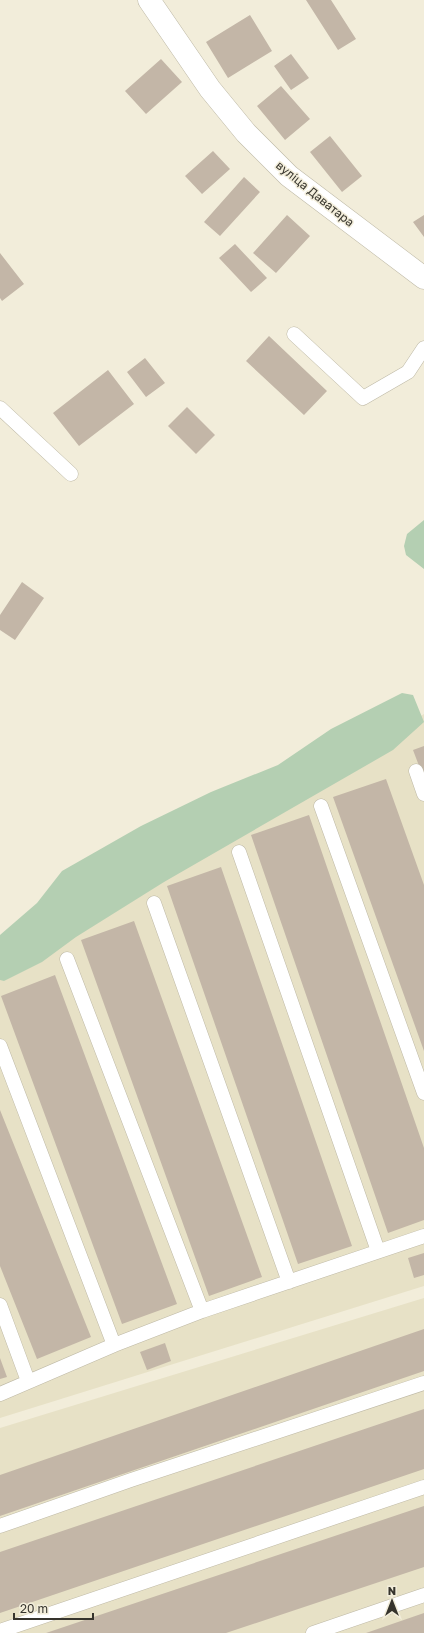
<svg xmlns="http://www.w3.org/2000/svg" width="424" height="1633" viewBox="0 0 424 1633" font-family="'Golos Text',sans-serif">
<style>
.built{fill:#e7e1c6}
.water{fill:#b4cfb2}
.building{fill:#c3b6a7}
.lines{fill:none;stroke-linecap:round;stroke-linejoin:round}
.service-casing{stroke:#beb9a6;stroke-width:15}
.minor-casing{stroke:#beb9a6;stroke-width:23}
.service{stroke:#fff;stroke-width:14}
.minor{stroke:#fff;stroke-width:22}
.labels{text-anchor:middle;stroke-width:3;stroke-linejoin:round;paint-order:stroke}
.street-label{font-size:12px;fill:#36342d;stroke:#f2edda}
</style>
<rect width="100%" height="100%" fill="#f2edda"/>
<path class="built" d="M 424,714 L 424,1286 L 0,1418 L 0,979 Z
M 424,1298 L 424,1633 L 0,1633 L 0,1428 Z"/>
<path class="water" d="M 424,520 L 424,569 L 406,555 L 404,546 L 407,534 Z
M 402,693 L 413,695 L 424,722 L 393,750 L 164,882 L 76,937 L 42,962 L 4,981 L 0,980 L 0,935 L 37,903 L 62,871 L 141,826 L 211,792 L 278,765 L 331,729 Z"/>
<path class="building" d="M 306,0 L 331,0 L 356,39 L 338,50 Z
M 250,15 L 272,51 L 228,78 L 206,42 Z
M 291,54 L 309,78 L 291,90 L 274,66 Z
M 161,59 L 182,82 L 146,114 L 125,91 Z
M 281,86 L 310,119 L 285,140 L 257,106 Z
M 330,136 L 362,176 L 342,192 L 310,152 Z
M 213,151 L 230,169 L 202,194 L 185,176 Z
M 244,177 L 260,192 L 220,236 L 204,222 Z
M 287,215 L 310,236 L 276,273 L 253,253 Z
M 424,215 L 424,237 L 413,222 Z
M 235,244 L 267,278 L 251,292 L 219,258 Z
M 0,253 L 24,284 L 2,301 L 0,298 Z
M 269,336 L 327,391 L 304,415 L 246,361 Z
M 145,358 L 165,383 L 146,397 L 127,372 Z
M 108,370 L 134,404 L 79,446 L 53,413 Z
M 187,407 L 215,435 L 196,454 L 168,426 Z
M 22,582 L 44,598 L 15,640 L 0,630 L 0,615 Z
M 424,746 L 424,779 L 413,750 Z
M 386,779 L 424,885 L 424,1051 L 333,797 Z
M 309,815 L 424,1148 L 424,1220 L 388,1233 L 251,835 Z
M 221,867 L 352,1246 L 298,1264 L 167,886 Z
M 134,921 L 262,1277 L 209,1296 L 81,940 Z
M 55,975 L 177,1304 L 122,1324 L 1,996 Z
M 0,1110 L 91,1337 L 37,1359 L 0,1266 Z
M 424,1253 L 424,1275 L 414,1278 L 408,1258 Z
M 424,1329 L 424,1371 L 0,1516 L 0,1475 Z
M 165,1343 L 171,1361 L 147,1370 L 140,1352 Z
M 0,1358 L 7,1377 L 0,1379 Z
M 424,1409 L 424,1469 L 0,1613 L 0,1552 Z
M 424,1506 L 424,1567 L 226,1633 L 46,1633 Z
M 424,1613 L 424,1633 L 366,1633 Z"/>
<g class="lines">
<g class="service-casing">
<path id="service" d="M 294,334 L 363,398 L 408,372 L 424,348
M 0,408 L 71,474
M 416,771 L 424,794
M 321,806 L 424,1093
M 239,852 L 378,1251
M 154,903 L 289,1282
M 67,959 L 202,1311
M 0,1046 L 114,1345
M 0,1305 L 28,1381
M 0,1394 L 114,1345 L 202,1311 L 424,1236
M 0,1526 L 131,1480 L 424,1383
M 0,1631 L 424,1487
M 313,1633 L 424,1595"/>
</g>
<g class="minor-casing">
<path id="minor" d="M 149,0 L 210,89 L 246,133 L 289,176 L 424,278"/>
</g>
<use href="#service" class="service"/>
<use href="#minor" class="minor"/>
</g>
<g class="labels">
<g class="street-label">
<text transform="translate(315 194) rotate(39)" y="4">вуліца Даватара</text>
</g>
</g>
<g transform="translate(392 1601)" stroke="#f2edda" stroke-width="3" paint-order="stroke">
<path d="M0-3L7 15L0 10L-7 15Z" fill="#36342d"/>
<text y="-6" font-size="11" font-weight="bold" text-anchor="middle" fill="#36342d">N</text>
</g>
<path d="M14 1613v6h79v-6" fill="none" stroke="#36342d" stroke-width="2"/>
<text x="20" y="1613" font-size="12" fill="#36342d" stroke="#f2edda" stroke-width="3" paint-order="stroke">20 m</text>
</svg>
